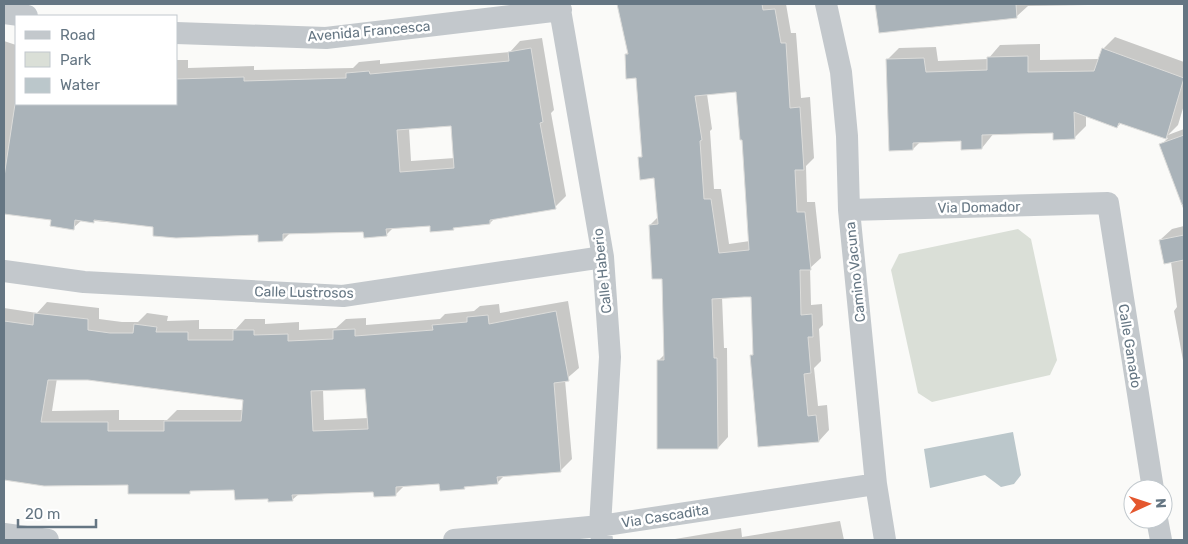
<svg xmlns="http://www.w3.org/2000/svg" width="1188" height="544" viewBox="0 0 1188 544" font-family="Rubik,sans-serif">
<style>
.green{fill:#dadfd7}
.water{fill:#bbc7cb}
.shadow{fill:#0003;fill-rule:evenodd}
.building{fill:#aab3b9;stroke:#dcdcda;fill-rule:evenodd}
.lines{fill:none;stroke-linecap:round;stroke-linejoin:round}
.street{stroke:#c3c8cc;stroke-width:22}
.labels{text-anchor:middle;stroke-width:5;stroke-linejoin:round;paint-order:stroke}
.street-label{font-size:14px;fill:#657683;stroke:#fff}
</style>
<rect width="100%" height="100%" fill="#fafaf8"/>
<path class="green" d="M 1018,229 L 1031,239 L 1057,360 L 1050,375 L 932,402 L 918,393 L 891,270 L 899,254 Z"/>
<path class="water" d="M 1013,432 L 1021,475 L 1014,484 L 1001,487 L 985,475 L 930,488 L 924,449 Z"/>
<path class="shadow" d="M 618,4 L 786,4 L 791,33 L 796,33 L 801,98 L 810,97 L 814,158 L 806,166 L 807,202 L 815,202 L 821,258 L 810,268 L 811,305 L 822,304 L 823,325 L 819,329 L 821,361 L 814,368 L 818,406 L 827,405 L 829,430 L 819,441 L 751,356 L 755,352 L 752,296 L 722,297 L 724,348 L 727,348 L 728,437 L 718,448 L 658,361 L 665,354 L 663,277 L 650,225 L 658,217 L 655,177 L 640,158 L 644,154 L 637,77 L 626,54 L 629,52 ZM 737,91 L 743,138 L 750,241 L 729,244 L 721,189 L 714,189 L 710,131 L 712,129 L 707,94 Z
M 876,4 L 1148,4 L 1028,6 L 1017,16 L 880,32 Z
M 1115,37 L 1184,62 L 1184,105 L 1178,125 L 1168,135 L 1184,129 L 1184,211 L 1161,145 L 1168,138 L 1122,122 L 1117,127 L 1086,115 L 1086,126 L 1074,138 L 1054,132 L 994,133 L 982,148 L 962,140 L 920,142 L 913,149 L 887,60 L 899,48 L 936,47 L 938,61 L 988,59 L 1000,45 L 1040,44 L 1040,60 L 1099,59 L 1103,49 Z
M 542,38 L 554,110 L 551,113 L 566,196 L 555,207 L 495,218 L 490,223 L 455,227 L 453,229 L 431,224 L 394,227 L 386,235 L 365,231 L 290,233 L 283,240 L 259,234 L 82,220 L 73,228 L 52,219 L 4,212 L 4,41 L 16,45 L 16,104 L 176,104 L 176,60 L 188,60 L 188,68 L 254,66 L 254,70 L 353,68 L 359,62 L 380,60 L 380,64 L 510,52 L 520,41 ZM 452,124 L 455,158 L 411,161 L 409,128 Z
M 1184,226 L 1184,366 L 1174,311 L 1177,307 L 1171,262 L 1160,240 L 1172,229 Z
M 568,301 L 579,368 L 565,380 L 572,459 L 561,470 L 505,475 L 497,483 L 466,485 L 464,488 L 440,482 L 405,485 L 396,494 L 374,491 L 299,494 L 292,500 L 270,498 L 236,489 L 193,489 L 189,492 L 130,484 L 4,472 L 4,308 L 37,313 L 47,302 L 99,308 L 99,319 L 122,322 L 138,322 L 147,313 L 168,316 L 167,321 L 199,320 L 199,329 L 236,329 L 245,319 L 265,319 L 265,324 L 299,322 L 299,330 L 336,328 L 346,319 L 366,318 L 366,325 L 440,319 L 445,314 L 474,311 L 480,306 L 499,304 L 500,313 ZM 57,378 L 88,379 L 244,398 L 243,410 L 177,410 L 167,420 L 119,420 L 119,410 L 52,411 ZM 366,388 L 369,418 L 324,420 L 323,389 Z
M 840,521 L 844,540 L 669,540 L 741,528 L 742,537 Z"/>
<path class="building" d="M 617,4 L 762,4 L 763,10 L 775,9 L 781,43 L 786,43 L 790,108 L 800,107 L 804,170 L 795,170 L 797,212 L 805,212 L 811,270 L 800,270 L 801,315 L 812,314 L 813,337 L 808,337 L 811,373 L 804,374 L 808,416 L 816,415 L 819,442 L 758,447 L 750,355 L 753,355 L 751,297 L 744,297 L 712,299 L 714,358 L 717,358 L 718,449 L 657,449 L 657,360 L 664,360 L 662,279 L 652,279 L 649,225 L 658,224 L 654,178 L 640,180 L 638,157 L 642,157 L 636,78 L 626,79 L 625,54 L 628,54 ZM 736,92 L 740,140 L 742,140 L 749,250 L 719,253 L 711,199 L 704,199 L 700,141 L 702,140 L 695,96 Z
M 875,4 L 1016,4 L 1017,18 L 879,33 Z
M 531,48 L 543,122 L 540,123 L 556,209 L 490,220 L 490,224 L 453,228 L 454,230 L 430,232 L 430,226 L 386,229 L 387,236 L 364,238 L 363,232 L 283,234 L 283,241 L 258,242 L 258,235 L 176,238 L 153,236 L 153,227 L 94,220 L 94,223 L 75,220 L 74,230 L 50,226 L 51,220 L 4,214 L 4,177 L 15,104 L 176,104 L 176,79 L 244,77 L 244,81 L 346,78 L 346,73 L 369,71 L 370,74 L 509,61 L 508,52 ZM 451,126 L 454,168 L 400,172 L 397,130 Z
M 1102,48 L 1184,78 L 1166,139 L 1119,123 L 1117,128 L 1074,112 L 1075,139 L 1053,140 L 1053,133 L 982,135 L 982,149 L 961,150 L 961,141 L 913,143 L 913,150 L 889,151 L 886,59 L 924,58 L 926,72 L 987,70 L 987,57 L 1028,56 L 1028,72 L 1094,71 Z
M 1184,135 L 1184,205 L 1182,205 L 1159,144 Z
M 1184,235 L 1184,260 L 1164,264 L 1159,240 Z
M 556,311 L 569,381 L 554,383 L 561,472 L 497,477 L 498,484 L 464,487 L 465,489 L 440,491 L 439,484 L 396,487 L 396,496 L 374,497 L 373,492 L 292,495 L 293,501 L 268,502 L 268,499 L 235,500 L 234,490 L 190,491 L 190,494 L 128,494 L 128,485 L 44,486 L 4,480 L 4,321 L 33,325 L 34,313 L 88,319 L 88,330 L 110,333 L 133,333 L 134,324 L 157,327 L 156,332 L 188,332 L 188,340 L 233,340 L 233,330 L 254,330 L 254,335 L 288,334 L 288,341 L 333,339 L 333,330 L 355,329 L 355,336 L 433,330 L 432,325 L 467,322 L 467,317 L 488,315 L 489,324 ZM 48,380 L 88,380 L 243,400 L 241,421 L 164,421 L 164,431 L 108,431 L 108,422 L 41,422 ZM 365,389 L 368,429 L 313,431 L 311,391 Z"/>
<g class="lines">
<path class="street" d="M 559,4 L 603,257 L 610,357 L 600,526 L 602,540
M 826,4 L 841,72 L 847,136 L 849,210 L 876,484 L 885,540
M 4,13 L 27,16
M 176,33 L 326,38 L 561,10
M 849,210 L 1108,203 L 1153,489
M 4,271 L 84,282 L 343,296 L 603,257
M 1157,519 L 1161,540
M 4,534 L 48,540
M 454,540 L 600,526 L 876,484"/>
</g>
<g class="labels">
<g class="street-label">
<text transform="translate(369 31) rotate(-5)" y="5">Avenida Francesca</text>
<text transform="translate(979 207) rotate(-1)" y="5">Via Domador</text>
<text transform="translate(602 271) rotate(-96)" y="5">Calle Haberio</text>
<text transform="translate(855 272) rotate(-96)" y="5">Camino Vacuna</text>
<text transform="translate(304 292) rotate(1)" y="5">Calle Lustrosos</text>
<text transform="translate(1130 346) rotate(81)" y="5">Calle Ganado</text>
<text transform="translate(665 516) rotate(-9)" y="5">Via Cascadita</text>
</g>
</g>
<rect width="1188" height="544" fill="none" stroke="#657683" stroke-width="10"/>
<rect x="15" y="15" width="162" height="90" fill="#ffffff" stroke="#c1c8cd"/>
<rect x="25" y="31" width="25" height="8" fill="#c3c8cc" stroke="#c1c8cd"/>
<text x="60" y="40" font-size="15" fill="#657683">Road</text>
<rect x="25" y="52" width="25" height="15" fill="#dadfd7" stroke="#c1c8cd"/>
<text x="60" y="65" font-size="15" fill="#657683">Park</text>
<rect x="25" y="78" width="25" height="15" fill="#bbc7cb" stroke="#c1c8cd"/>
<text x="60" y="90" font-size="15" fill="#657683">Water</text>
<g transform="translate(1148 504) rotate(87)"><circle r="24" fill="#ffffff" stroke="#c1c8cd"/>
<path d="M0-4L9 19L0 12L-9 19Z" fill="#e4572e"/>
<text y="-8" font-size="14" font-weight="bold" text-anchor="middle" fill="#657683">N</text>
</g>
<path d="M18 519v8h78v-8" fill="none" stroke="#657683" stroke-width="2.5"/>
<text x="25" y="519" font-size="15" fill="#657683" stroke="#ffffff" stroke-width="4" paint-order="stroke">20 m</text>
</svg>
